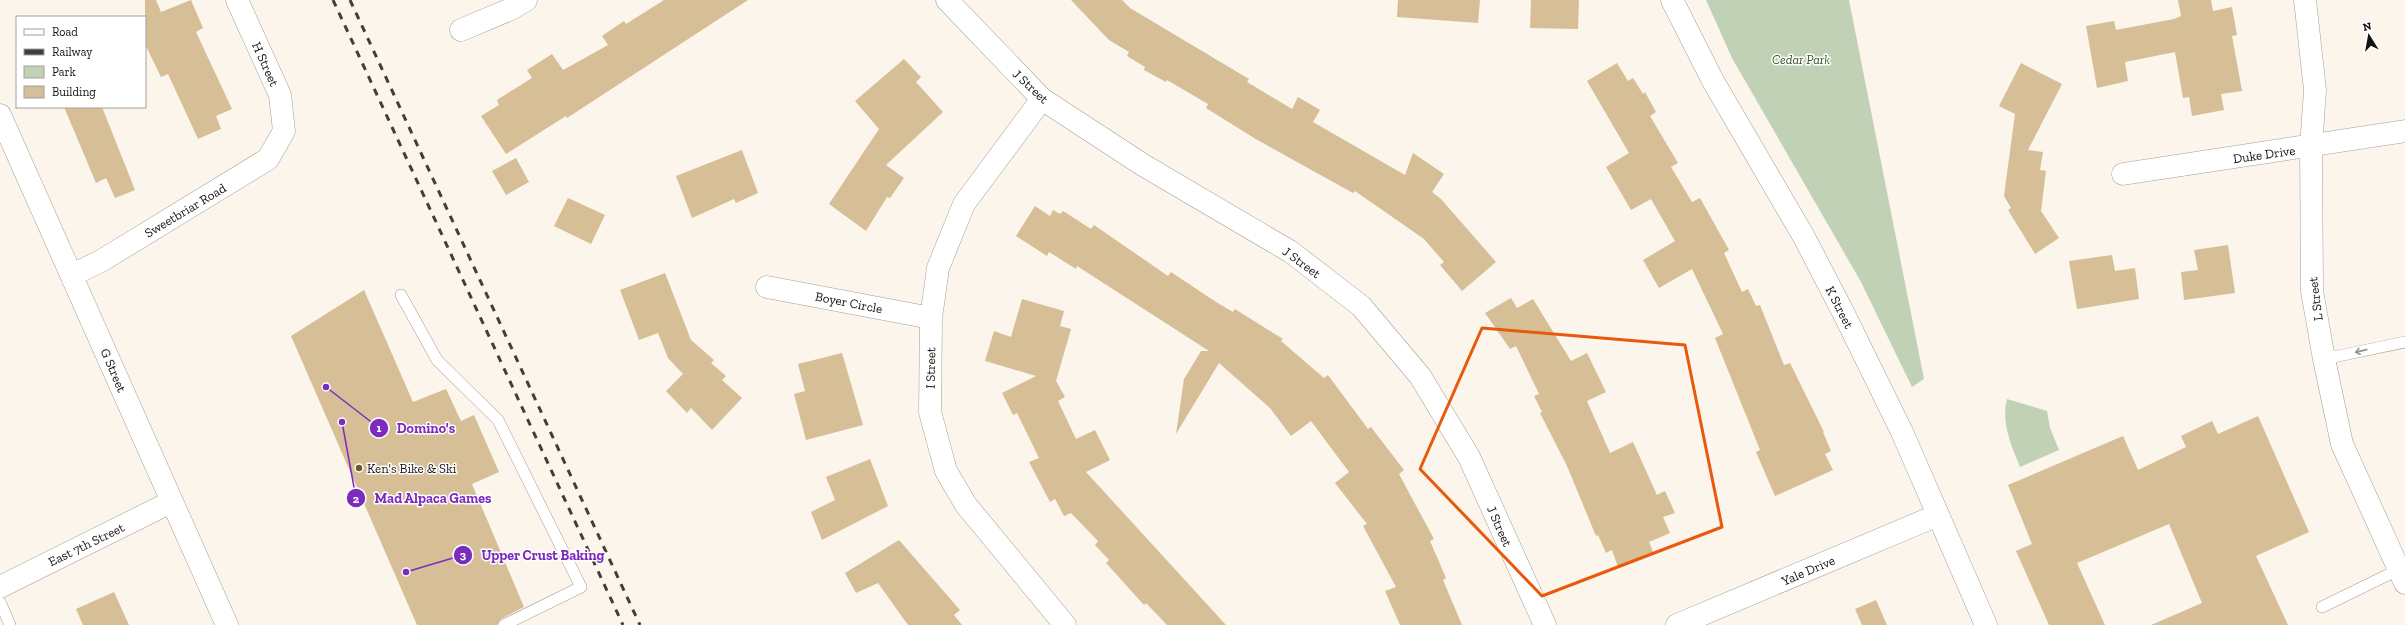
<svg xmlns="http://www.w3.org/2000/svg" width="2405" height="625" viewBox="0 0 2405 625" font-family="'Zilla Slab',serif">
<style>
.green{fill:#c1d1b6}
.building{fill:#d6be97}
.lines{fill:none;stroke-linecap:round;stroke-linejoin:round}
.service-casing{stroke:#a49f96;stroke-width:12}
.minor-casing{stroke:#a49f96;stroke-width:23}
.tertiary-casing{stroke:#a49f96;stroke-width:23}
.service{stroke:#fff;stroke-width:11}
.minor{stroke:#fff;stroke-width:22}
.tertiary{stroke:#fff;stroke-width:22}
.rail{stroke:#413f3b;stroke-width:3;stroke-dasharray:7 7;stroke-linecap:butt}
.oneway{stroke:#969593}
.marked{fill:none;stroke:#e8590c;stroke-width:3;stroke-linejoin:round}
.poi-dot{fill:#6a5b28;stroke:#fff;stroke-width:1.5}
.labels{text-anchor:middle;stroke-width:3;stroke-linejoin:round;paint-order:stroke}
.park-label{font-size:13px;font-style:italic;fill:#37541d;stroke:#fff}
.street-label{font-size:13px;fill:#151310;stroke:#fff}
.poi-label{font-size:13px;fill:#151310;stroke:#fff;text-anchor:start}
.leader{fill:none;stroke:#7b2cbf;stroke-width:1.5}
.callout-dot{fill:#7b2cbf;stroke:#fff;stroke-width:1.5}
.mark-label{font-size:12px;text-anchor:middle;font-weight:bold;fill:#fff}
.callout-label{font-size:14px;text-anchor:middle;font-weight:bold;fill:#7b2cbf;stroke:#fff;stroke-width:3;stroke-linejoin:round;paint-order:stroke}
</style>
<rect width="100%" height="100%" fill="#fbf5ec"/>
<path class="green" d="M 1706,0 L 1849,0 L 1924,379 L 1912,387 L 1861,282 L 1732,58 Z
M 2007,399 L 2047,411 L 2050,428 L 2059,450 L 2020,467 C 2011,444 2001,424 2007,399 Z"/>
<path class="building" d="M 145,0 L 156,0 L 161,12 L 191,0 L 203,28 L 196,32 L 232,109 L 216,116 L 221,129 L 198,139 L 168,74 L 161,77 L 145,44 Z
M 664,0 L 748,0 L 567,118 L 566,116 L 506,154 L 481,116 L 499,105 L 497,100 L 532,78 L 527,70 L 552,54 L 563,70 L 608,45 L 602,36 L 624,21 L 626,24 Z
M 1071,0 L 1122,0 L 1130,8 L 1249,79 L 1247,82 L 1292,109 L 1298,97 L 1320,110 L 1313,122 L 1405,175 L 1413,153 L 1444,174 L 1432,192 L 1441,199 L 1496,262 L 1462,291 L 1440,265 L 1444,262 L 1424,239 L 1355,191 L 1353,193 L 1254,138 L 1206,108 L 1208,104 L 1167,80 L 1166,82 L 1144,70 L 1145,67 L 1127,56 L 1129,52 L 1109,40 Z
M 1398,0 L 1480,0 L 1478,23 L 1397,17 Z
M 1531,0 L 1579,0 L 1578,29 L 1530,28 Z
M 2178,0 L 2211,0 L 2213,11 L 2232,7 L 2237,35 L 2232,36 L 2242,91 L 2221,94 L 2224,110 L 2192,116 L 2189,97 L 2183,98 L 2175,52 L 2125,62 L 2128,81 L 2097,88 L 2086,26 L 2114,21 L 2116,30 L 2174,19 L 2181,16 Z
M 904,59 L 921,77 L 916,82 L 943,112 L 886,165 L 904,178 L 890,198 L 887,197 L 866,231 L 829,204 L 879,129 L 855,101 Z
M 1617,63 L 1628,81 L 1633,78 L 1643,94 L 1645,92 L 1656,112 L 1650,116 L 1678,163 L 1671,167 L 1692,202 L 1700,198 L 1729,250 L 1724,253 L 1742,292 L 1748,289 L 1756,306 L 1760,305 L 1784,365 L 1790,363 L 1824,432 L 1823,432 L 1831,451 L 1825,454 L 1833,470 L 1775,496 L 1756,452 L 1760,450 L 1715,338 L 1723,334 L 1692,269 L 1659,288 L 1643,260 L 1675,241 L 1651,199 L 1631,210 L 1606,167 L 1629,153 L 1587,81 Z
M 2021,63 L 2062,84 L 2028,150 L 2043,152 L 2040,170 L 2046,171 L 2041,211 L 2059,238 L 2035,254 L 2008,210 L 2011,208 L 2004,196 L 2015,114 L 1999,106 Z
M 64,107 L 102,107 L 135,190 L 115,198 L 106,178 L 96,183 Z
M 742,150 L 758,193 L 736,203 L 734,199 L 692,218 L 676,176 Z
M 516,158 L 529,182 L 506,195 L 492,171 Z
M 568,198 L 605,215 L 591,244 L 554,226 Z
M 1035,206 L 1050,216 L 1053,210 L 1060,214 L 1063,211 L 1091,229 L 1094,225 L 1168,276 L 1171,272 L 1216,302 L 1233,312 L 1235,309 L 1283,339 L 1281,341 L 1324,378 L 1328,375 L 1368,429 L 1371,427 L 1404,470 L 1399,474 L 1434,539 L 1430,541 L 1446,578 L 1443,580 L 1462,625 L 1400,625 L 1385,591 L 1396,587 L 1363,526 L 1367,524 L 1335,483 L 1349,472 L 1311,421 L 1291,436 L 1270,408 L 1219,363 L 1176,434 L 1184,379 L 1201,351 L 1209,351 L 1077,266 L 1076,269 L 1049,252 L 1047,256 L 1016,236 Z
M 2228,245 L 2235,293 L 2184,300 L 2181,272 L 2198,270 L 2194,250 Z
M 2112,255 L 2115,271 L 2135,268 L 2139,299 L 2077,309 L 2069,261 Z
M 665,273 L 691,340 L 714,360 L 711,363 L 726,376 L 722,380 L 742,398 L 712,430 L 691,408 L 687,413 L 666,391 L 683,374 L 668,358 L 658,333 L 639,340 L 620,290 Z
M 364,290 L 413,402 L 446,389 L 461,421 L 474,415 L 499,472 L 472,484 L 524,607 L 501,619 L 497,625 L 417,625 L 291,336 Z
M 1511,298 L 1517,308 L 1533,299 L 1571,361 L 1587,353 L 1606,392 L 1587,401 L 1610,453 L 1633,442 L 1657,495 L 1665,491 L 1675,513 L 1663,517 L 1670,533 L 1649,542 L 1653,552 L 1618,567 L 1612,550 L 1606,553 L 1598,535 L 1596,536 L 1567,466 L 1540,413 L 1542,412 L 1534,396 L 1539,394 L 1516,346 L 1510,349 L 1485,313 Z
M 1022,299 L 1064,311 L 1060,326 L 1071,329 L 1056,381 L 1065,397 L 1058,401 L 1076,439 L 1095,430 L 1110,460 L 1086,472 L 1226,625 L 1167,625 L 1146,603 L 1144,605 L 1106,563 L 1109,560 L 1095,545 L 1098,541 L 1071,513 L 1064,516 L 1055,499 L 1050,502 L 1029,462 L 1039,458 L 1017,413 L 1013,415 L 1002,393 L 1036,376 L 985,361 L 994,331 L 1011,337 Z
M 842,353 L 863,425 L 806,440 L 794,394 L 805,391 L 798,364 Z
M 2258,416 L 2309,532 L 2256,556 L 2288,625 L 2151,625 L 2202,603 L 2169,524 L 2077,563 L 2105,625 L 2049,625 L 2016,551 L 2032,544 L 2008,485 L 2123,436 L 2138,470 L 2186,447 L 2181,436 L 2212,421 L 2218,434 Z
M 870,459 L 888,506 L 822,540 L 811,512 L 835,500 L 826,477 Z
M 899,540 L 960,610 L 954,615 L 962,625 L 908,625 L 878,583 L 856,593 L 845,573 Z
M 114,592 L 129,625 L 83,625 L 76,609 Z
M 1876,600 L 1887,625 L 1862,625 L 1855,609 Z"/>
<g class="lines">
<g class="service-casing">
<path id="service" d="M 401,295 L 437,360 L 498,420 L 581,587 L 504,625
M 2324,359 L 2405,342
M 0,602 L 10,625
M 2322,607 L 2402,568"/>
</g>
<g class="minor-casing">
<path id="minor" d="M 1672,0 L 1713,81 L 1804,237 L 1844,314 L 1902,432 L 1986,625
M 461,30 L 511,9 L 526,0
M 1042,99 L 964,204 L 938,268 L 931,318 L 930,412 L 946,471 L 966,505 L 1065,625
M 0,115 L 227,625
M 2123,174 L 2405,131
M 72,275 L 101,261 L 268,159 L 284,131 L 280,95 L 237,0
M 767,287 L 931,318
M 0,587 L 171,502
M 1677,625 L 1938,515"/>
</g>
<g class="tertiary-casing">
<path id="tertiary" d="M 947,0 L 1042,99 L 1143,165 L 1291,252 L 1361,306 L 1420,376 L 1469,457 L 1545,625
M 2305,0 L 2315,90 L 2311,147 L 2312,291 L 2324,359 L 2342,444 L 2405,583"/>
</g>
<use href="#service" class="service"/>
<use href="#minor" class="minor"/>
<use href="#tertiary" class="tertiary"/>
<path class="rail" d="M 333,0 L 623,625
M 350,0 L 640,625"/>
</g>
<defs><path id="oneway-shaft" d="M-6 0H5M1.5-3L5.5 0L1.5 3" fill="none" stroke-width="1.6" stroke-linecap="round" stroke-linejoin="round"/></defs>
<use class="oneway" href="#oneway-shaft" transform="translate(2361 351) rotate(167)"/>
<path class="marked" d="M 1482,328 L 1685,345 L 1722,527 L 1542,596 L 1420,469 Z"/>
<circle class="poi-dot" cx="359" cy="468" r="4"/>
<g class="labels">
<g class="park-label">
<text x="1801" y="64">Cedar Park</text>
</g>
<g class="street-label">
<text transform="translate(266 64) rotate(66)" y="5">H Street</text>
<text transform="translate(1031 86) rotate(43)" y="5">J Street</text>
<text transform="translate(2264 154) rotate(-8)" y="5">Duke Drive</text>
<text transform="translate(185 210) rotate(-31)" y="5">Sweetbriar Road</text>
<text transform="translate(1302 262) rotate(36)" y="5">J Street</text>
<text transform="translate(2315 299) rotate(-97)" y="5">L Street</text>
<text transform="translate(849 302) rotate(11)" y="5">Boyer Circle</text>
<text transform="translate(1840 307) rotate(63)" y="5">K Street</text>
<text transform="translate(930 368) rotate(-89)" y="5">I Street</text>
<text transform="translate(114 370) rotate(67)" y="5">G Street</text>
<text transform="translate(1500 526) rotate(66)" y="5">J Street</text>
<text transform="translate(86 544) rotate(-26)" y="5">East 7th Street</text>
<text transform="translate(1808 570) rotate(-23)" y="5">Yale Drive</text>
</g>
<g class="poi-label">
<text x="367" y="473">Ken's Bike &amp; Ski</text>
</g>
</g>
<path class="leader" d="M326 387L379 428M342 422L356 498M406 572L463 555"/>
<g class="callout-dot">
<circle cx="326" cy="387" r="4"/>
<circle cx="342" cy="422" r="4"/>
<circle cx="406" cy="572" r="4"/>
<circle cx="379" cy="428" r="10"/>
<circle cx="356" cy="498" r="10"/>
<circle cx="463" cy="555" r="10"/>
</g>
<g class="mark-label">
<text x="379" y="432">1</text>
<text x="356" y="503">2</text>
<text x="463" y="559">3</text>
</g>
<g class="callout-label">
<text x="426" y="433">Domino's</text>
<text x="433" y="503">Mad Alpaca Games</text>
<text x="543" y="560">Upper Crust Baking</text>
</g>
<rect x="16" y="16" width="130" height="92" fill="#ffffff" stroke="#a1a19f"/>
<rect x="24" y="29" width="20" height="6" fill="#ffffff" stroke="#a1a19f"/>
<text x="52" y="36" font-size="12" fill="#151310">Road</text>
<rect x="24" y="49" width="20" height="6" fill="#413f3b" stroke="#a1a19f"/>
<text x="52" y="56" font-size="12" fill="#151310">Railway</text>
<rect x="24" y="66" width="20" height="12" fill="#c1d1b6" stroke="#a1a19f"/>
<text x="52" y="76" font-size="12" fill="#151310">Park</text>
<rect x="24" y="86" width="20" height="12" fill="#d6be97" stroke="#a1a19f"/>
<text x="52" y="96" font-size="12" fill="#151310">Building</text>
<g transform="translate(2369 36) rotate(349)" stroke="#ffffff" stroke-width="3" paint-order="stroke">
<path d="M0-3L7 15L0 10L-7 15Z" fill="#151310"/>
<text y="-6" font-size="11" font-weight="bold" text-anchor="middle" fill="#151310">N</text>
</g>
</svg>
